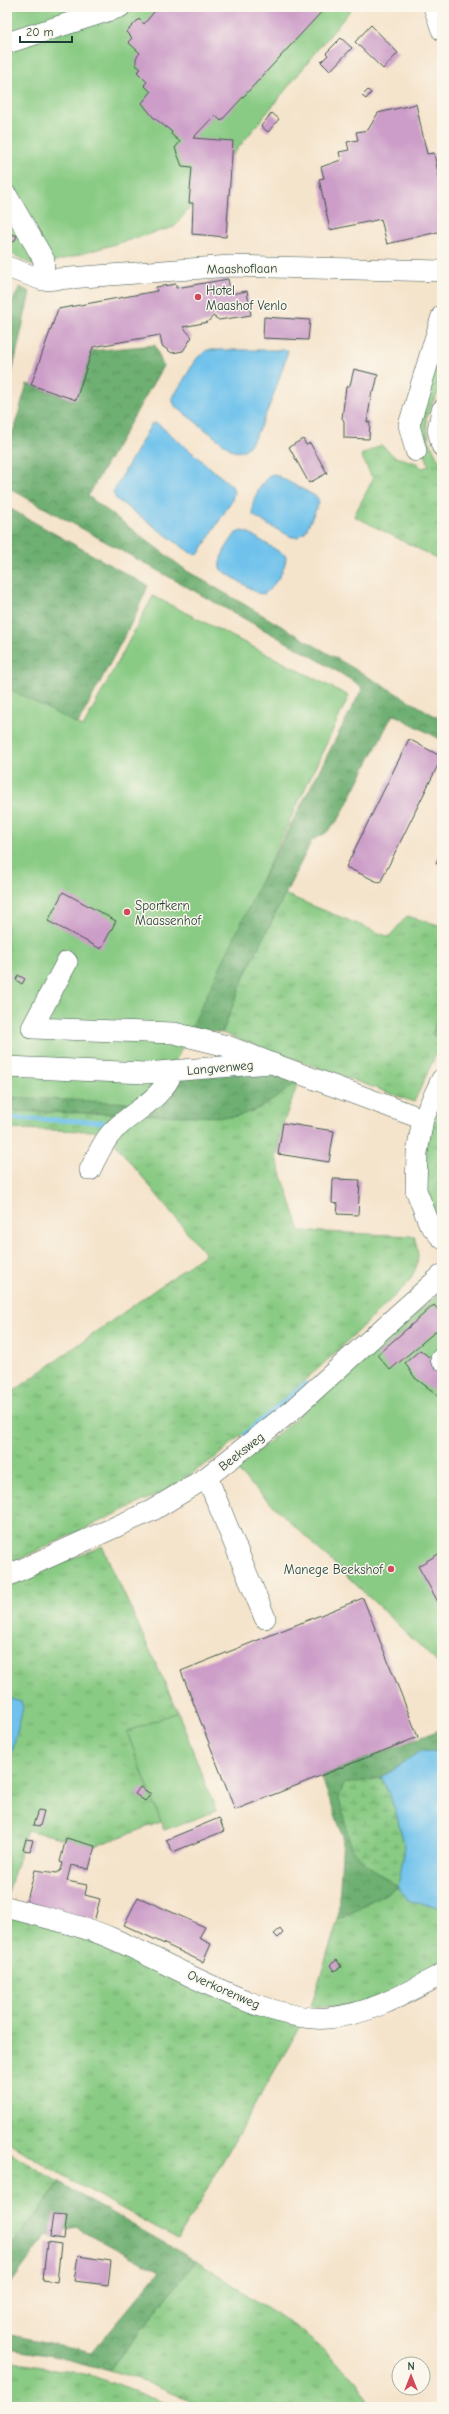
<svg xmlns="http://www.w3.org/2000/svg" width="449" height="2414" viewBox="0 0 449 2414" font-family="'Comic Neue',sans-serif">
<style>
.grass{fill:url(#grass-tufts);stroke:#54845c}
.forest{fill:url(#forest-crowns);stroke:#467653}
.wetland{fill:url(#wetland-marsh);stroke:#54845c}
.pitch{fill:#89cb84;stroke:#54845c}
.water{fill:#70c2ec;stroke:#488090}
.lines{fill:none;stroke-linecap:round;stroke-linejoin:round}
.stream{stroke:#70c2ec;stroke-width:5}
.building{fill:#cc9dc8}
.minor-casing{stroke:#3f564b;stroke-width:22}
.minor{stroke:#fff;stroke-width:21}
.poi-dot{fill:#d1495b;stroke:#fbf7ec;stroke-width:1.5}
.labels{text-anchor:middle;stroke-width:3;stroke-linejoin:round;paint-order:stroke}
.street-label{font-size:13px;fill:#1f3d34;stroke:#fbf7ec}
.poi-label{font-size:13px;fill:#1f3d34;stroke:#fbf7ec;text-anchor:start}
</style>
<defs>
<pattern id="grass-tufts" width="24" height="20" patternUnits="userSpaceOnUse"><rect width="24" height="20" fill="#89cb84"/><path d="M3 7l-1-3M5 7V3M7 7l1-3M15 17l-1-3M17 17v-4M19 17l1-3" fill="none" stroke="#6fa66d"/></pattern>
<pattern id="forest-crowns" width="20" height="18" patternUnits="userSpaceOnUse"><rect width="20" height="18" fill="#6eaf72"/><path d="M2 6a3 3 0 1 1 6 0M12 15a3 3 0 1 1 6 0" fill="none" stroke="#5a905e"/></pattern>
<pattern id="wetland-marsh" width="20" height="14" patternUnits="userSpaceOnUse"><rect width="20" height="14" fill="#89cb84"/><path d="M1 5h8M5 5V1M11 12h8M15 12V8" fill="none" stroke="#6fa66d"/></pattern>
</defs>
<rect width="100%" height="100%" fill="#fbf7ec"/>
<filter id="ink" filterUnits="userSpaceOnUse"><feTurbulence type="fractalNoise" baseFrequency=".025" numOctaves="2"/><feDisplacementMap in="SourceGraphic" scale="8" xChannelSelector="R" yChannelSelector="G"/><feConvolveMatrix kernelMatrix="1 2 1 2 8 2 1 2 1" color-interpolation-filters="sRGB"/></filter>
<filter id="wash" filterUnits="userSpaceOnUse"><feTurbulence type="fractalNoise" baseFrequency=".012" numOctaves="4" result="noise"/><feDisplacementMap in="SourceGraphic" scale="16" xChannelSelector="R" yChannelSelector="G"/><feGaussianBlur stdDeviation="0.9" result="paint"/><feColorMatrix in="noise" values="0 0 0 0 0 0 0 0 0 0 0 0 0 0 0 0 0 1.4 0 .05"/><feComposite in="paint" operator="in"/></filter>
<g filter="url(#wash)">
<rect width="100%" height="100%" fill="#f5e4cc"/>
<path class="grass" d="M 442,339 L 442,387 L 432,403 L 426,420 L 429,440 L 442,467 L 442,561 L 354,516 L 373,479 L 361,455 L 381,445 L 395,457 L 417,463 L 422,468 L 429,466 L 415,426 Z
M 284,894 L 389,937 L 407,916 L 442,926 L 442,1009 L 432,1034 L 442,1041 L 414,1102 L 222,1033 L 244,977 Z
M 300,1078 L 281,1129 L 276,1157 L 300,1231 L 414,1236 C 420,1257 420,1265 407,1284 L 321,1366 L 216,1457 L 171,1488 L 7,1565 L 7,1396 L 205,1254 L 109,1136 L 94,1131 L 7,1129 L 7,1111 L 115,1113 Z
M 442,1087 L 442,1229 L 426,1200 L 422,1150 Z
M 102,1546 L 178,1712 L 127,1732 L 161,1822 L 95,1846 L 27,1830 L 7,1896 L 7,1763 L 10,1761 L 23,1707 L 21,1702 L 7,1698 L 7,1587 Z
M 398,1887 L 410,1902 L 442,1907 L 442,1965 C 403,1987 358,2013 311,2006 L 338,1920 Z
M 7,1912 L 108,1941 L 301,2025 L 178,2239 L 62,2176 L 7,2141 Z
M 7,2150 L 59,2183 L 7,2252 Z
M 196,2261 L 299,2329 L 358,2382 L 371,2407 L 206,2407 L 148,2382 L 109,2370 Z
M 7,2361 L 90,2375 L 177,2407 L 7,2407 Z"/>
<path class="forest" d="M 20,287 L 30,292 L 7,396 L 7,312 Z
M 155,345 L 163,366 L 88,496 L 187,571 L 442,720 L 442,740 L 393,714 L 339,819 L 326,833 L 312,840 L 244,977 L 222,1033 L 185,1026 L 362,689 L 358,684 L 315,658 L 7,487 L 7,452 L 27,384 L 73,400 L 90,351 Z
M 7,507 L 148,586 L 134,618 L 73,733 L 7,698 Z
M 442,1008 L 442,1040 L 432,1034 Z
M 259,1068 L 300,1078 C 280,1096 260,1112 232,1117 L 7,1111 L 7,1085 L 144,1079 Z
M 442,1729 L 442,1752 L 420,1751 L 382,1778 L 344,1784 L 366,1864 L 398,1887 L 338,1920 L 343,1836 L 321,1776 Z
M 59,2183 L 196,2261 L 109,2370 L 54,2356 L 7,2349 L 7,2334 L 92,2352 L 159,2272 L 76,2227 L 46,2235 L 7,2289 L 7,2252 Z"/>
<path class="wetland" d="M 382,1778 L 395,1809 L 405,1847 L 398,1887 L 366,1864 L 351,1847 L 339,1798 L 344,1784 Z"/>
<path class="pitch" d="M 7,7 L 353,7 L 174,227 L 36,267 L 7,251 Z
M 153,596 L 349,696 L 155,1104 L 7,1097 L 7,688 L 83,727 Z
M 442,1291 L 442,1667 L 236,1470 Z
M 178,1712 L 216,1811 L 164,1830 L 127,1732 Z"/>
<path class="water" d="M 207,350 L 288,350 C 282,372 262,433 247,448 C 242,452 238,452 233,451 L 175,406 L 172,399 L 197,358 Z
M 152,423 L 158,424 L 232,486 L 234,492 L 232,500 L 198,555 L 191,553 L 116,499 L 113,492 Z
M 274,474 L 317,497 L 319,503 L 305,532 L 298,537 L 292,537 L 270,526 L 253,515 C 250,499 260,487 270,475 Z
M 242,531 L 249,533 L 286,556 C 286,569 275,586 264,594 L 257,593 L 220,569 C 218,556 229,544 236,533 Z
M 7,1698 L 21,1702 L 23,1707 L 10,1761 L 7,1763 Z
M 420,1751 L 442,1752 L 442,1907 L 410,1902 L 398,1887 L 405,1847 L 395,1809 L 382,1778 Z"/>
<g class="lines">
<path class="stream" d="M 7,1118 L 103,1122
M 245,1434 L 305,1384"/>
</g>
<g id="blocks">
<path class="building" d="M 158,7 L 326,7 L 221,121 L 215,115 L 193,138 L 233,141 L 226,237 L 192,234 L 193,203 L 189,203 L 192,167 L 182,166 L 175,148 L 180,142 L 171,134 L 172,132 L 153,117 L 142,103 L 151,92 L 144,85 L 147,82 L 137,72 L 141,69 L 136,65 L 136,58 L 140,53 L 128,42 L 132,38 L 126,32 L 139,19 L 144,24 Z
M 371,25 L 398,53 L 383,69 L 355,42 Z
M 341,38 L 352,48 L 330,71 L 321,62 L 328,55 L 326,53 Z
M 368,90 L 371,93 L 366,99 L 362,96 Z
M 416,104 L 427,154 L 434,153 L 440,182 L 442,181 L 442,231 L 387,244 L 381,219 L 330,230 L 319,179 L 324,178 L 321,167 L 341,160 L 339,152 L 349,150 L 347,142 L 358,140 L 356,132 L 368,130 L 378,113 Z
M 272,113 L 279,119 L 268,132 L 261,126 Z
M 7,232 L 17,236 L 14,242 L 7,238 Z
M 228,279 L 231,294 L 247,291 L 251,315 L 219,320 L 213,316 L 208,322 L 183,327 L 192,337 L 183,351 L 172,353 L 162,346 L 160,335 L 93,347 L 76,400 L 31,385 L 58,309 L 157,291 L 156,287 L 176,284 L 176,288 Z
M 264,317 L 310,320 L 308,340 L 263,338 Z
M 354,369 L 378,375 L 374,392 L 372,391 L 367,422 L 370,422 L 369,439 L 344,438 L 344,421 L 342,418 L 346,387 L 350,385 Z
M 303,439 L 306,445 L 310,443 L 327,473 L 309,483 L 289,447 Z
M 409,739 L 442,757 L 380,883 L 346,867 Z
M 442,850 L 442,866 L 436,863 Z
M 63,892 L 116,921 L 101,949 L 48,921 Z
M 7,972 L 12,975 L 7,985 Z
M 18,975 L 25,979 L 22,984 L 16,980 Z
M 283,1123 L 334,1131 L 329,1162 L 278,1154 Z
M 333,1179 L 360,1180 L 358,1215 L 337,1214 L 338,1204 L 332,1203 Z
M 434,1305 L 442,1314 L 442,1326 L 390,1370 L 377,1355 Z
M 420,1350 L 442,1367 L 442,1398 L 415,1378 L 405,1363 Z
M 442,1552 L 442,1609 L 418,1566 Z
M 363,1598 L 418,1737 L 235,1810 L 181,1671 Z
M 140,1787 L 151,1794 L 145,1801 L 135,1794 Z
M 38,1810 L 44,1811 L 40,1826 L 33,1825 Z
M 219,1818 L 224,1831 L 173,1852 L 166,1840 Z
M 66,1838 L 95,1846 L 89,1869 L 71,1865 L 67,1881 L 87,1885 L 85,1895 L 100,1899 L 94,1922 L 26,1904 L 35,1870 L 57,1873 L 61,1870 L 63,1863 L 60,1862 Z
M 26,1839 L 33,1840 L 30,1851 L 23,1850 Z
M 138,1897 L 205,1927 L 199,1938 L 211,1944 L 203,1962 L 124,1925 Z
M 280,1929 L 283,1933 L 278,1938 L 274,1934 Z
M 337,1960 L 341,1967 L 334,1971 L 330,1965 Z
M 53,2214 L 67,2215 L 64,2239 L 50,2237 Z
M 47,2242 L 61,2244 L 57,2282 L 43,2280 Z
M 78,2256 L 111,2261 L 108,2285 L 74,2281 Z"/>
</g>
</g>
<g filter="url(#ink)">
<use href="#blocks" fill-opacity="0" stroke="#3f564b" stroke-width="1"/>
<g class="lines">
<g class="minor-casing">
<path id="minor" d="M 434,7 L 442,30
M 7,43 L 120,7
M 7,196 L 44,260 L 43,280
M 7,267 L 43,280 L 230,266 L 442,271
M 442,410 L 438,430 L 442,446
M 416,451 L 409,425 L 442,316
M 67,962 L 32,1028 L 174,1033 L 227,1046 L 266,1061
M 7,1067 L 145,1073 L 271,1063 L 423,1119
M 442,1079 L 423,1119 L 417,1153 L 416,1190 L 429,1223 L 442,1238
M 90,1170 C 97,1156 103,1141 114,1130 C 136,1109 161,1100 173,1071
M 441,1359 L 442,1358
M 207,1477 L 265,1618
M 7,1576 L 153,1510 L 207,1477 L 291,1411 L 442,1275
M 7,1907 C 40,1917 80,1924 111,1938 C 168,1962 269,2024 328,2018 C 371,2014 405,1994 442,1974"/>
</g>
<use href="#minor" class="minor"/>
</g>
</g>
<g class="poi-dot">
<circle cx="198" cy="297" r="4"/>
<circle cx="127" cy="912" r="4"/>
<circle cx="391" cy="1569" r="4"/>
</g>
<g class="labels">
<g class="street-label">
<text transform="translate(242 268) rotate(-1)" y="5">Maashoflaan</text>
<text transform="translate(220 1067) rotate(-5)" y="5">Langvenweg</text>
<text transform="translate(241 1451) rotate(-38)" y="5">Beeksweg</text>
<text transform="translate(224 1989) rotate(24)" y="5">Overkorenweg</text>
</g>
<g class="poi-label">
<text x="206" y="295">Hotel<tspan x="206" dy="15">Maashof Venlo</tspan></text>
<text x="135" y="910">Sportkern<tspan x="135" dy="15">Maassenhof</tspan></text>
<text x="383" y="1574" text-anchor="end">Manege Beekshof</text>
</g>
</g>
<rect width="449" height="2414" fill="none" stroke="#fbf7ec" stroke-width="24"/>
<g transform="translate(411 2376)"><circle r="19" fill="#fbf7ec" stroke="#a3ada2"/>
<path d="M0-3L7 15L0 10L-7 15Z" fill="#d1495b"/>
<text y="-6" font-size="11" font-weight="bold" text-anchor="middle" fill="#1f3d34">N</text>
</g>
<path d="M20 36v6h52v-6" fill="none" stroke="#1f3d34" stroke-width="2"/>
<text x="26" y="36" font-size="12" fill="#1f3d34" stroke="#fbf7ec" stroke-width="3" paint-order="stroke">20 m</text>
</svg>
